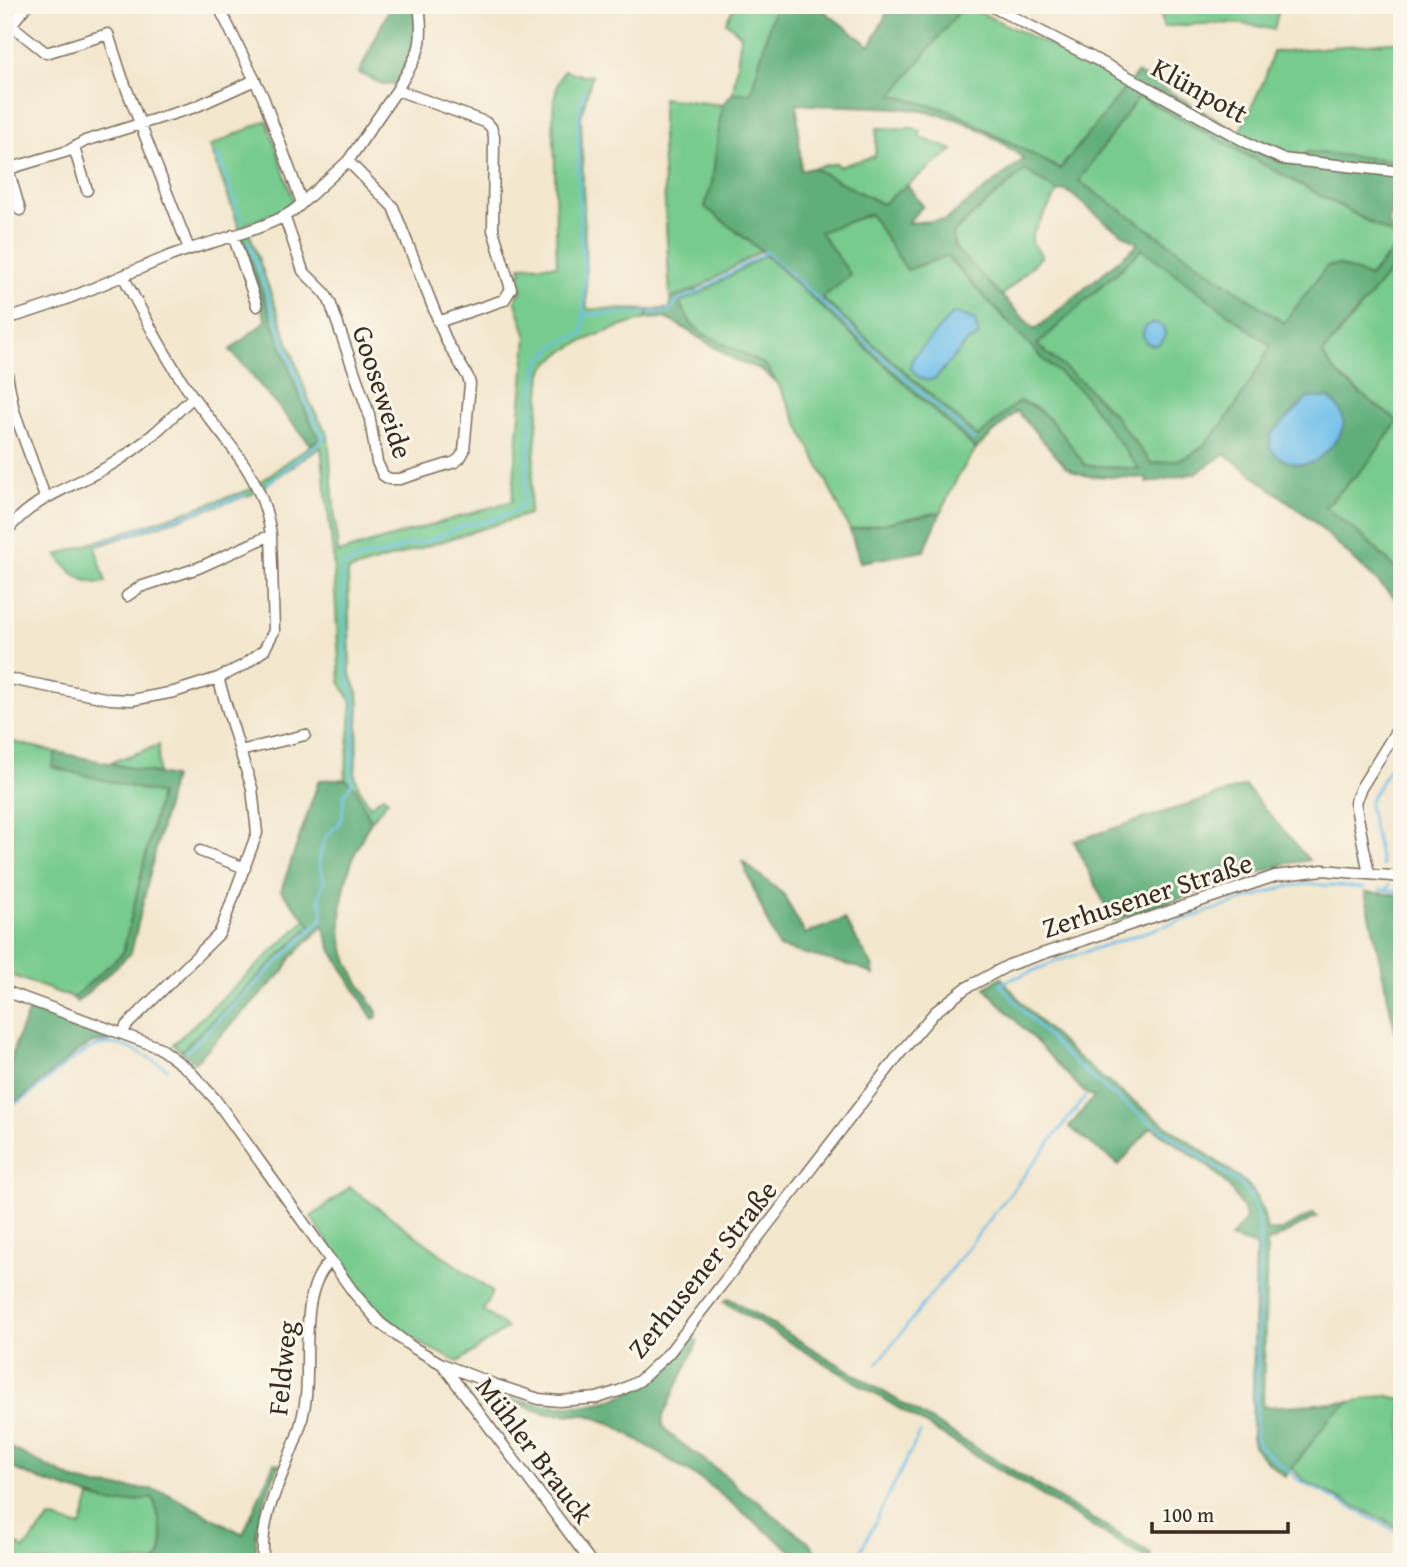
<svg xmlns="http://www.w3.org/2000/svg" width="1407" height="1567" viewBox="0 0 1407 1567" font-family="'Gentium Book Plus',serif">
<style>
.green{fill:#77cb8e;stroke:#597a56;stroke-width:2}
.forest{fill:#61af79;stroke:#4e6c4c;stroke-width:2;fill-rule:evenodd}
.water{fill:#6ebfea;stroke:#547484;stroke-width:2}
.lines{fill:none;stroke-linecap:round;stroke-linejoin:round}
.stream{stroke:#6ebfea;stroke-width:2.5}
.minor-casing{stroke:#7b6c5b;stroke-width:13}
.minor{stroke:#fff;stroke-width:10}
.labels{text-anchor:middle;stroke-width:6;stroke-linejoin:round;paint-order:stroke}
.street-label{font-size:28px;fill:#3b2a1e;stroke:#fbf7ec}
</style>
<rect width="100%" height="100%" fill="#fbf7ec"/>
<filter id="ink" filterUnits="userSpaceOnUse"><feTurbulence type="fractalNoise" baseFrequency=".0143" numOctaves="2"/><feDisplacementMap in="SourceGraphic" scale="14" xChannelSelector="R" yChannelSelector="G"/><feConvolveMatrix kernelMatrix="1 2 1 2 8 2 1 2 1" color-interpolation-filters="sRGB"/></filter>
<filter id="wash" filterUnits="userSpaceOnUse"><feTurbulence type="fractalNoise" baseFrequency=".00686" numOctaves="4" result="noise"/><feDisplacementMap in="SourceGraphic" scale="28" xChannelSelector="R" yChannelSelector="G"/><feGaussianBlur stdDeviation="1.57" result="paint"/><feColorMatrix in="noise" values="0 0 0 0 0 0 0 0 0 0 0 0 0 0 0 0 0 1.4 0 .05"/><feComposite in="paint" operator="in"/></filter>
<g filter="url(#wash)">
<rect width="100%" height="100%" fill="#f3e7cd"/>
<path class="green" d="M 735,5 L 775,5 L 751,94 L 733,93 L 741,35 L 726,22 Z
M 964,5 L 1130,83 L 1060,169 L 951,111 L 893,95 Z
M 1160,5 L 1280,5 L 1274,30 C 1237,19 1201,24 1163,27 Z
M 1402,41 L 1402,161 L 1308,152 L 1301,157 L 1270,148 L 1240,131 L 1265,78 L 1273,52 Z
M 564,70 L 583,76 L 592,75 L 581,117 L 587,309 L 648,310 L 646,319 C 618,327 554,346 542,373 L 529,514 L 348,571 L 350,673 L 358,693 L 359,706 L 355,776 L 359,788 L 370,806 L 383,796 L 388,800 L 371,821 L 355,788 L 345,779 L 352,703 L 340,682 L 333,555 L 321,447 L 252,494 L 95,547 L 106,582 C 83,586 69,572 57,555 L 249,490 L 319,439 L 303,406 L 210,146 L 267,120 L 293,200 L 283,210 L 246,224 L 310,403 L 328,435 L 338,553 L 512,501 L 527,337 L 515,300 L 522,289 L 517,274 L 522,273 L 520,266 L 557,265 C 556,231 555,196 555,161 C 554,129 548,99 564,70 Z
M 1138,96 L 1402,240 L 1402,241 L 1369,277 L 1339,265 L 1327,266 L 1284,323 L 1078,181 Z
M 662,98 L 722,105 L 712,183 L 705,207 L 761,251 L 697,289 L 670,299 L 662,148 Z
M 877,128 L 914,128 L 921,131 L 919,137 L 953,150 L 882,204 L 813,168 L 837,163 L 838,167 L 875,156 Z
M 1025,170 L 1058,192 L 1032,234 L 1032,242 L 1042,256 L 1002,296 L 955,248 L 953,233 Z
M 870,214 L 907,270 L 946,256 L 1044,360 L 1080,390 L 1140,469 L 1085,465 C 1067,443 1048,406 1019,401 L 978,438 L 821,298 L 819,232 Z
M 1142,249 L 1272,346 C 1253,376 1217,447 1184,458 C 1174,461 1162,462 1152,464 L 1112,413 L 1083,383 L 1037,345 Z
M 765,255 L 976,449 L 957,478 L 941,512 L 850,530 L 826,480 L 778,384 L 765,365 L 704,334 L 692,325 L 678,302 L 699,294 Z
M 1402,257 L 1402,575 L 1367,540 L 1325,507 L 1367,464 L 1398,421 C 1379,407 1328,374 1323,353 Z
M 5,740 L 56,752 L 53,767 L 160,793 L 123,953 L 73,998 L 5,973 Z
M 159,745 L 158,774 L 109,763 Z
M 307,919 L 312,925 L 181,1051 L 173,1044 Z
M 350,1187 L 492,1292 L 483,1311 L 507,1328 L 458,1362 C 442,1354 425,1347 410,1337 C 367,1307 340,1260 311,1217 Z
M 1386,1395 L 1402,1400 L 1402,1530 L 1304,1481 L 1292,1469 L 1332,1415 L 1351,1402 Z
M 90,1497 L 115,1504 L 153,1498 C 158,1516 170,1545 156,1562 L 5,1562 L 5,1537 L 24,1549 L 50,1518 L 81,1527 Z"/>
<path class="forest" d="M 391,5 L 414,5 L 417,42 L 396,84 L 384,85 L 359,73 Z
M 775,5 L 816,5 L 870,46 L 891,5 L 964,5 L 893,95 L 951,111 L 1060,169 L 1137,73 L 1250,138 L 1270,148 L 1301,157 L 1308,152 L 1402,161 L 1402,173 L 1395,173 L 1389,226 L 1402,234 L 1402,240 L 1139,96 L 1079,181 L 1284,323 L 1327,266 L 1339,265 L 1369,277 L 1402,241 L 1402,257 L 1323,353 C 1329,375 1379,407 1398,421 L 1367,464 L 1325,507 L 1367,540 L 1402,575 L 1402,605 L 1311,519 L 1225,454 L 1196,473 L 1147,483 L 1146,478 L 1088,476 L 1075,472 L 1066,467 L 1017,411 L 976,449 L 762,251 L 705,207 L 712,183 L 722,105 L 733,93 L 751,93 ZM 797,104 C 847,108 901,103 949,117 C 977,125 1001,141 1024,159 L 945,220 L 907,223 L 923,206 L 907,185 L 882,204 L 813,168 L 801,170 ZM 1025,170 L 1058,192 L 1066,190 L 1108,224 L 1138,244 L 1035,330 L 955,248 C 951,238 952,234 959,226 ZM 870,214 L 907,270 L 946,256 L 1044,360 L 1080,390 L 1139,469 L 1085,465 C 1067,442 1048,407 1019,401 L 978,437 L 822,298 L 851,275 L 820,232 ZM 1142,249 L 1271,346 C 1253,376 1217,447 1184,458 C 1174,461 1162,462 1152,464 L 1112,413 L 1083,383 L 1037,345 Z
M 242,236 L 303,406 L 319,439 L 311,445 L 230,350 L 266,321 L 237,239 Z
M 697,289 L 699,294 L 679,302 L 692,325 L 704,334 L 765,365 L 778,384 L 760,369 L 739,362 L 675,323 L 664,318 L 646,319 L 648,310 L 670,309 L 670,299 Z
M 941,512 L 924,551 L 860,562 L 850,530 Z
M 56,752 L 173,777 L 131,953 L 77,1002 L 73,998 L 123,953 L 160,794 L 52,767 Z
M 345,779 L 355,788 L 371,821 C 350,857 337,898 342,940 C 345,965 364,991 377,1012 L 377,1017 L 373,1019 L 332,951 L 323,926 L 291,958 L 284,971 L 195,1062 L 181,1051 L 311,925 L 281,891 L 319,780 Z
M 1245,786 L 1309,860 L 1285,864 L 1113,921 L 1074,841 Z
M 742,861 L 783,894 L 805,934 L 844,919 L 872,965 L 874,975 L 860,968 L 778,947 Z
M 1365,892 L 1402,895 L 1402,1063 Z
M 1001,977 C 1067,1064 1160,1118 1245,1182 C 1260,1197 1264,1211 1267,1231 L 1280,1231 L 1314,1213 L 1317,1217 L 1267,1243 L 1263,1407 L 1351,1402 L 1332,1415 L 1285,1477 L 1259,1454 L 1254,1445 L 1252,1436 L 1256,1246 L 1230,1238 L 1246,1219 C 1233,1175 1187,1152 1151,1127 L 1119,1165 L 1069,1127 L 1094,1097 L 1084,1092 L 985,988 Z
M 31,1006 L 115,1036 L 110,1041 L 93,1043 L 77,1052 L 21,1099 L 11,1103 C 0,1075 19,1033 31,1006 Z
M 729,1298 L 1151,1554 L 1148,1560 L 724,1302 Z
M 690,1337 L 698,1341 L 663,1416 L 662,1425 L 669,1434 L 726,1476 L 742,1492 L 760,1502 L 771,1514 L 809,1542 L 815,1551 L 805,1562 L 705,1482 L 612,1424 L 587,1415 L 547,1414 L 492,1395 L 495,1393 C 550,1412 610,1414 658,1374 C 670,1364 680,1349 690,1337 Z
M 5,1445 L 77,1481 L 97,1486 L 150,1489 L 166,1493 L 243,1534 L 274,1463 L 280,1464 C 266,1495 251,1526 257,1562 L 156,1562 C 170,1546 158,1516 153,1498 L 115,1504 L 42,1481 L 5,1465 Z"/>
<path class="water" d="M 956,313 L 975,320 L 979,336 L 966,343 L 936,378 C 924,384 917,377 910,367 L 912,359 L 950,316 Z
M1143 334a11 11 0 1 1 22 0a11 11 0 1 1-22 0Z
M 1308,398 L 1329,398 C 1351,417 1346,430 1328,450 C 1324,454 1316,461 1310,463 C 1296,467 1278,459 1270,448 L 1271,434 Z"/>
<g class="lines">
<path class="stream" d="M 217,153 L 242,222
M 248,241 L 307,406 L 325,438 L 267,484
M 583,315 L 669,312 L 680,299 L 695,294 L 766,252 L 974,440
M 99,543 L 246,495
M 1382,866 L 1369,806 L 1371,798 L 1402,748
M 1364,888 L 1311,884 L 1284,887 L 1060,960 L 1000,984 C 1028,1017 1057,1048 1090,1076 C 1137,1116 1191,1149 1242,1185 C 1254,1201 1258,1213 1260,1232 L 1256,1408 L 1256,1438 L 1258,1445 L 1300,1481 L 1402,1534
M 1380,890 L 1386,890 L 1389,885
M 1386,890 L 1402,891
M 187,1051 L 322,919 L 322,906 L 319,898 L 324,881 L 319,862 L 322,846 L 328,834 L 338,825 L 342,817 L 344,795 L 351,786 L 356,711 L 346,669 L 342,566 L 367,556 L 387,554 L 406,545 L 431,540 L 466,525 L 488,521 L 514,511 L 524,503 L 534,387 L 538,365 L 543,357 L 553,348 L 567,339 L 583,334 L 585,277 L 580,230 L 578,129 L 581,102 L 585,90
M 16,1104 C 43,1089 77,1046 107,1044 C 128,1043 151,1059 168,1069
M 877,1364 L 1086,1096
M 855,1562 L 920,1433
M 1396,1562 L 1402,1554"/>
</g>
</g>
<g filter="url(#ink)">
<g class="lines">
<g class="minor-casing">
<path id="minor" d="M 27,5 L 11,25 L 46,53 L 108,34 L 122,77 L 189,249
M 989,5 L 1101,62 L 1257,148 L 1282,159 L 1402,172
M 397,90 C 418,53 425,49 419,5
M 74,148 L 87,190
M 8,169 L 20,210
M 5,170 L 68,151 L 85,141 L 195,107 L 255,80
M 302,203 L 348,161 L 397,90 L 485,122 L 491,127 L 494,136 L 493,230 L 511,289 L 504,300 L 438,322
M 285,218 L 303,271 L 324,292 L 330,302 L 369,414 L 377,462 L 383,475 L 389,479 L 400,479 L 455,462 L 460,458 L 464,451 L 470,384 L 468,377 L 447,342 L 393,207 L 348,161
M 233,235 L 257,306
M 5,319 C 63,304 115,278 170,256 C 204,242 280,228 302,203 L 263,97 L 218,5
M 5,364 L 14,411 L 45,497
M 5,533 C 36,494 73,488 114,463 C 144,445 168,421 193,397
M 127,596 L 140,587 L 198,568 L 271,535
M 5,678 L 110,699 L 132,700 L 174,692 L 218,678 L 244,665 L 264,650 L 274,631 L 271,535 C 262,473 228,445 193,397 C 166,359 145,317 123,276
M 218,678 L 240,751 L 305,735
M 200,851 L 245,868
M 1369,874 L 1355,802 L 1361,788 L 1402,722
M 5,991 L 158,1047 L 189,1070 L 215,1099 L 354,1293 L 380,1323 L 412,1347 L 442,1364 L 493,1384 L 539,1399 L 559,1401 L 597,1398 L 619,1391 L 639,1381 L 669,1353 L 901,1052 L 935,1012 L 966,988 L 1009,965 L 1275,876 L 1323,870 L 1402,877
M 123,1034 L 126,1026 L 219,934 L 223,925 L 257,833 L 252,788 L 240,751
M 442,1364 L 591,1562
M 263,1562 C 259,1497 300,1457 306,1396 C 310,1357 299,1289 330,1262"/>
</g>
<use href="#minor" class="minor"/>
</g>
</g>
<g class="labels">
<g class="street-label">
<text transform="translate(1200 90) rotate(29)" y="10">Klünpott</text>
<text transform="translate(383 392) rotate(72)" y="10">Gooseweide</text>
<text transform="translate(1147 895) rotate(-18)" y="10">Zerhusener Straße</text>
<text transform="translate(702 1269) rotate(-51)" y="10">Zerhusener Straße</text>
<text transform="translate(282 1368) rotate(-84)" y="10">Feldweg</text>
<text transform="translate(535 1450) rotate(53)" y="10">Mühler Brauck</text>
</g>
</g>
<rect width="1407" height="1567" fill="none" stroke="#fbf7ec" stroke-width="28"/>
<path d="M1152 1522v10h136v-10" fill="none" stroke="#3b2a1e" stroke-width="3.5"/>
<text x="1162" y="1522" font-size="21" fill="#3b2a1e" stroke="#fbf7ec" stroke-width="5" paint-order="stroke">100 m</text>
</svg>
